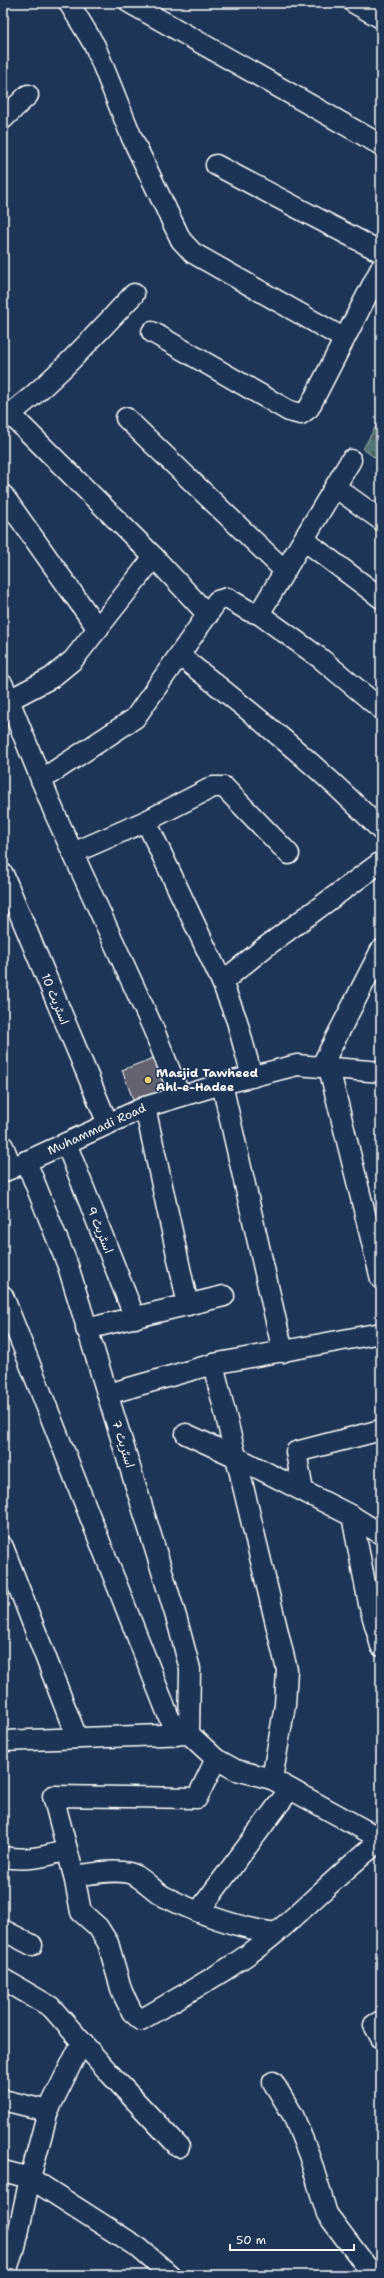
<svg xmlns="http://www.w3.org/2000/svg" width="384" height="2278" viewBox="0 0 384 2278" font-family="'Shantell Sans','Playpen Sans Arabic',sans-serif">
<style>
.cemetery{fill:url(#cemetery-stones);stroke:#a8babc}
.building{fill:#656271;stroke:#fff}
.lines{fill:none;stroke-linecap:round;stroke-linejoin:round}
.minor-casing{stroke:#fff;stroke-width:23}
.minor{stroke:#1d3557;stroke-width:20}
.poi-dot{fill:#ffd166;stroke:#1d3557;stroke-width:1.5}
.labels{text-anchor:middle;stroke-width:3;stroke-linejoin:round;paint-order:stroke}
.street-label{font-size:12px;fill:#fff;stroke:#1d3557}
.poi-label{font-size:12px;font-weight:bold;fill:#fff;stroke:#1d3557;text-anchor:start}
</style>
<defs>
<pattern id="cemetery-stones" width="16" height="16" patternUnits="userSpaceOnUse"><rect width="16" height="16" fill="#527678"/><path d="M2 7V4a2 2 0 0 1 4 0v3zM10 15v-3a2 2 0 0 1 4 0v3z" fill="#4e5d5e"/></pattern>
</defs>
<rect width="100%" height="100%" fill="#1d3557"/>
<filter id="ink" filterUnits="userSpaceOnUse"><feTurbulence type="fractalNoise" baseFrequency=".025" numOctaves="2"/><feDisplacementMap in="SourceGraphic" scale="8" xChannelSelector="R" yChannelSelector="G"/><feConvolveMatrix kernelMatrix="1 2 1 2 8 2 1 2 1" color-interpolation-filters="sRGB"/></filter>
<g filter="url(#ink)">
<path class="cemetery" d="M 381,417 L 381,462 L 363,449 Z"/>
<path class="building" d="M 161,1055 L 174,1091 L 135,1105 L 122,1070 Z"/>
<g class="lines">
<g class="minor-casing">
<g id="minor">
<path d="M 69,3 L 95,46 L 132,138 L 181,240 L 193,253 L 343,338"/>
<path d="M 130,3 L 381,145"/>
<path d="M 354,3 L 381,18"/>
<path d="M 3,119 L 28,95"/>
<path d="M 216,165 L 381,252"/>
<path d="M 152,332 L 289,411 L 301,414 L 309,408 L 381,268"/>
<path d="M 10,414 L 154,557 L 208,615"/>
<path d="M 126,418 L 285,571"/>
<path d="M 3,419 C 52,384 93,337 134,294"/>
<path d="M 335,487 L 381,520"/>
<path d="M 3,495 L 98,629"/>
<path d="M 304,540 L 381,598"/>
<path d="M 259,614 L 320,658 L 381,709"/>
<path d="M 180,656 C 250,711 319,766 381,830"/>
<path d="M 3,685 L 55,814 L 153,1028 L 180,1096"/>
<path d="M 9,700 L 51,678 L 73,660 L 154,557"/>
<path d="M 41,780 L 135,718 L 217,601 L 227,598 L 249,611 L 259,614 L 351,460"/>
<path d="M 146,821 L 222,982 L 237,1021 L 252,1077"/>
<path d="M 73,853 L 146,821 L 213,787 L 224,787 L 289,854"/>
<path d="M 3,874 L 108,1124"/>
<path d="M 222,982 L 264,948 L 381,862"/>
<path d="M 321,1067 L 381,950"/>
<path d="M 329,1068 L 381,1279"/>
<path d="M 222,1084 L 283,1352"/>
<path d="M 145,1107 L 188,1305"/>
<path d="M 66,1143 L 135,1318"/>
<path d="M 3,1146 L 12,1168"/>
<path d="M 26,1161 L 68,1266 L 177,1620 L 190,1669 L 189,1734"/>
<path id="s1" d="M 3,1172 L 145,1107 L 222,1084 L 297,1065 L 381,1072"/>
<path d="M 3,1296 L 176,1735"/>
<path d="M 86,1329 L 224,1296"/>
<path d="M 213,1364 L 236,1457 L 352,1516 L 369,1604 L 381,1646"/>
<path d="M 108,1394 L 213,1364 L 381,1333"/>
<path d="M 186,1434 L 236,1457 L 287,1670 L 285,1705 L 272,1779 L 381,1839"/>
<path d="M 303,1491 L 296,1452 L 381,1430"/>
<path d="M 352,1516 L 381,1534"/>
<path d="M 3,1547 L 77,1738"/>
<path d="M 3,1741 L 189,1734 L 216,1759 L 236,1770 L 272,1779"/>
<path d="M 216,1759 L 197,1798 L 53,1796 L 74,1876 L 81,1912 L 98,1927 L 108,1943 L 122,1992 L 132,2012 L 141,2020 C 187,1992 236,1967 276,1933 C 312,1902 344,1869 381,1840"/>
<path d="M 3,1857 C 26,1861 45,1857 67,1850"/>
<path d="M 74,1876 C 91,1874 112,1869 129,1873 C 142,1876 153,1891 165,1897 C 200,1914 238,1928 276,1933"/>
<path d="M 199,1911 L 290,1789"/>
<path d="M 3,1930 L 32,1945"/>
<path d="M 3,1979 L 51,2007 L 111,2075 L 179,2147"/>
<path d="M 381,2021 L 374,2025 L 381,2038"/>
<path d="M 273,2082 L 293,2115 L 309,2155 L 327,2214 L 373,2275"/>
<path d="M 3,2100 L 48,2111"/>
<path d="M 3,2171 L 30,2178 L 139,2248 L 170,2275"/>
<path d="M 3,2250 L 10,2252 L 15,2248 L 30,2178 L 48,2111 L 82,2042"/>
<path d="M 5,2275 L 13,2251"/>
</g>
</g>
<use href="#minor" class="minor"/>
</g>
</g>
<circle class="poi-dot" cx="148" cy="1080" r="4"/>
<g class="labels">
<g class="street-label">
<text transform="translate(55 999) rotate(68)" y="4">اسٹریٹ 10</text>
<text dy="4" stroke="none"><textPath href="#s1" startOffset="103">Muhammadi Road</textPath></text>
<text transform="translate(100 1230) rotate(68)" y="4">اسٹریٹ 9</text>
<text transform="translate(123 1444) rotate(73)" y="4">اسٹریٹ 7</text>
</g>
<g class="poi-label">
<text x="156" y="1077">Masjid Tawheed<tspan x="156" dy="14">Ahl-e-Hadee</tspan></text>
</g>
</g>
<rect width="384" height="2278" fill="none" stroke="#1d3557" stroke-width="16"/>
<rect x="8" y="8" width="368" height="2262" fill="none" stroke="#fff" stroke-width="1.5" filter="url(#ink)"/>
<path d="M230 2244v6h124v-6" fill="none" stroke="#ffffff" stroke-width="2"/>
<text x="236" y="2244" font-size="12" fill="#ffffff" stroke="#1d3557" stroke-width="3" paint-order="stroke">50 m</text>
</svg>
